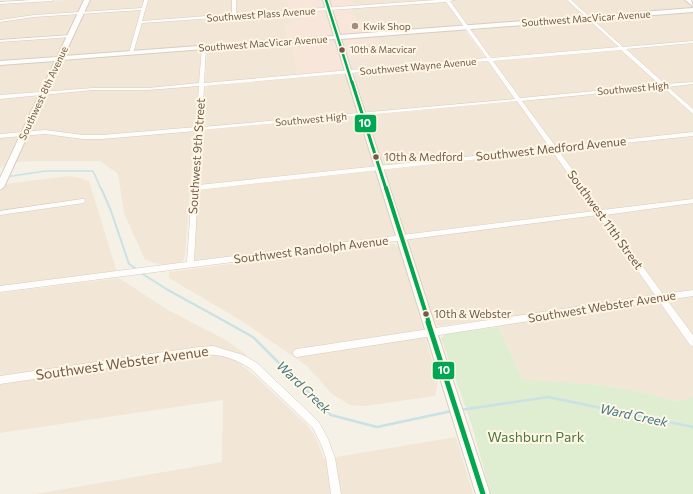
<svg xmlns="http://www.w3.org/2000/svg" width="693" height="494" viewBox="0 0 693 494" font-family="Commissioner,sans-serif">
<style>
.residential{fill:#f2e7d6}
.commercial{fill:#f7e6d9}
.green{fill:#dfedd1}
.lines{fill:none;stroke-linecap:round;stroke-linejoin:round}
.stream-far2{stroke:#c8e2e5;stroke-width:1.5}
.stream-far1{stroke:#c8e2e5;stroke-width:2}
.stream{stroke:#c8e2e5;stroke-width:2.5}
.building{fill:#e2d9ce}
.street-casing{stroke:#d5ccc1;stroke-width:1}
.secondary-casing{stroke:#d6cdc3;stroke-width:2}
.street{fill:#fefdfb;fill-rule:evenodd}
.secondary{fill:#fefdfb;fill-rule:evenodd}
.bus-1-far3-casing{stroke:#fff7e6;stroke-width:4.5}
.bus-1-far2-casing{stroke:#fff7e6;stroke-width:5.5}
.bus-1-far1-casing{stroke:#fff7e6;stroke-width:7}
.bus-1-casing{stroke:#fff7e6;stroke-width:8}
.bus-1-far3{stroke:#00a651;stroke-width:2.5}
.bus-1-far2{stroke:#00a651;stroke-width:3}
.bus-1-far1{stroke:#00a651;stroke-width:4}
.bus-1{stroke:#00a651;stroke-width:5}
.poi-dot{fill:#a18e7f;stroke:#fff7e6;stroke-width:1.5}
.bus-dot{fill:#735947;stroke:#fff7e6;stroke-width:1.5}
.labels{text-anchor:middle;stroke-width:4;stroke-linejoin:round;paint-order:stroke}
.far-bus-label{font-size:9px;fill:#735947;stroke:#fff7e6;text-anchor:start}
.far-street-label{font-size:10px;fill:#735947;stroke:#fff7e6}
.far-poi-label{font-size:10px;fill:#735947;stroke:#fff7e6;text-anchor:start}
.bus-label{font-size:11px;fill:#735947;stroke:#fff7e6;text-anchor:start}
.street-label{font-size:12px;fill:#735947;stroke:#fff7e6}
.water-label{font-size:13px;font-style:italic;fill:#417787;stroke:#fff7e6}
.near-street-label{font-size:14px;fill:#735947;stroke:#fff7e6}
.near-park-label{font-size:14px;fill:#4d793f;stroke:#fff7e6}
.line-badge{stroke:#fff7e6;stroke-width:1.5}
.badge-label{font-size:11px;text-anchor:middle;font-weight:bold;fill:#fff}
</style>
<rect width="100%" height="100%" fill="#f6f1e6"/>
<path class="residential" d="M 65,0 L 85,0 L 58,55 L 52,57 L 0,61 L 0,4 Z
M 90,0 L 288,0 L 294,25 L 285,26 L 287,40 L 64,56 Z
M 353,0 L 685,0 L 693,5 L 693,9 L 366,34 L 360,20 L 355,20 L 351,9 L 356,8 Z
M 693,11 L 693,41 L 494,57 L 490,56 L 471,30 Z
M 464,29 L 488,61 L 693,44 L 693,398 L 675,401 L 642,392 L 600,385 L 522,379 L 496,319 L 442,326 L 438,326 L 435,323 L 349,59 L 385,56 L 377,36 Z
M 292,42 L 298,78 L 342,74 L 347,76 L 395,232 L 394,235 L 391,236 L 196,261 L 194,254 L 207,50 Z
M 200,49 L 201,52 L 185,255 L 184,260 L 181,262 L 162,265 L 145,260 L 124,213 L 118,174 L 100,161 L 35,161 L 14,162 L 63,59 Z
M 54,60 L 54,63 L 4,166 L 0,168 L 0,64 Z
M 69,176 L 80,178 L 89,181 L 117,272 L 0,286 L 0,194 L 5,184 Z
M 392,243 L 400,247 L 438,382 L 435,396 L 365,406 L 350,405 L 332,394 L 307,366 L 245,323 L 169,278 L 169,272 Z
M 119,278 L 168,310 L 224,339 L 247,355 L 240,364 L 255,376 L 307,425 L 316,438 L 324,459 L 456,437 L 473,494 L 35,494 L 222,462 L 223,400 L 0,433 L 0,293 Z"/>
<path class="commercial" d="M 288,0 L 323,0 L 325,7 L 290,11 Z
M 329,0 L 353,0 L 356,6 L 332,7 Z
M 351,9 L 355,20 L 360,20 L 366,34 L 341,36 L 340,34 L 333,11 Z
M 325,11 L 333,35 L 287,40 L 285,26 L 294,25 L 291,13 Z
M 377,36 L 385,56 L 349,59 L 342,39 Z
M 332,39 L 335,40 L 344,69 L 341,71 L 297,75 L 292,42 Z"/>
<path class="green" d="M 499,327 L 522,379 L 600,385 L 642,392 L 675,401 L 693,398 L 693,494 L 491,494 L 472,426 L 441,338 L 446,334 Z"/>
<g class="lines">
<path class="stream-far2" d="M 6,177 L 45,171 L 93,171 L 101,189"/>
<path class="stream-far1" d="M 101,188 L 111,211 L 129,264 L 138,270
M 141,273 L 168,290 L 228,323"/>
<path class="stream" d="M 226,322 L 253,337 L 331,415 L 377,427 L 452,411
M 460,410 L 548,397 L 693,427"/>
</g>
<path class="building" d="M 372,45 L 375,53 L 360,54 L 357,53 L 356,47 Z"/>
<g class="lines">
<g class="street-casing">
<path id="street" d="M 32,0 L 54,0 L 52,1 L 0,4 L 0,2 Z
M 144,0 L 148,0 L 142,21 L 232,14 L 232,0 L 236,0 L 236,14 L 436,0 L 455,0 L 450,1 L 491,58 L 619,47 L 567,0 L 571,0 L 623,47 L 693,41 L 693,43 L 626,49 L 665,84 L 693,82 L 693,84 L 668,87 L 693,109 L 693,114 L 663,87 L 522,101 L 556,147 L 693,132 L 693,136 L 558,150 L 602,210 L 693,199 L 693,203 L 605,215 L 663,294 L 693,290 L 693,296 L 667,300 L 693,335 L 693,346 L 690,345 L 659,301 L 297,357 L 294,356 L 293,353 L 294,350 L 297,349 L 655,295 L 598,215 L 0,292 L 0,286 L 187,262 L 196,131 L 102,139 L 83,139 L 45,134 L 0,138 L 0,134 L 45,130 L 83,135 L 102,135 L 196,127 L 199,86 L 148,90 L 93,90 L 0,99 L 0,95 L 93,88 L 148,88 L 199,83 L 202,47 L 204,46 L 206,47 L 204,83 L 487,58 L 446,2 L 142,23 L 133,53 L 131,54 L 129,53 L 141,10 L 34,17 L 0,22 L 0,20 L 34,15 L 142,8 ZM 621,50 L 660,85 L 520,98 L 493,61 ZM 488,61 L 515,99 L 202,127 L 204,86 ZM 517,101 L 550,148 L 198,185 L 201,130 ZM 552,151 L 595,211 L 194,261 L 198,190 Z
M 70,35 L 72,36 L 72,37 L 0,42 L 0,40 Z
M 82,199 L 84,199 L 85,201 L 84,203 L 0,215 L 0,211 Z
M 213,346 L 243,355 L 257,363 L 319,422 L 328,439 L 335,458 L 341,494 L 331,494 L 326,458 L 321,444 L 313,428 L 251,369 C 234,358 219,353 199,355 L 0,384 L 0,376 L 199,347 Z"/>
</g>
<g class="secondary-casing">
<path id="secondary" d="M 84,0 L 90,0 L 64,56 L 334,36 L 323,0 L 329,0 L 340,35 L 693,8 L 693,12 L 341,39 L 490,494 L 476,494 L 335,39 L 62,60 L 4,187 L 0,190 L 0,178 L 55,61 L 0,65 L 0,61 L 57,57 Z
M 685,0 L 691,0 L 693,6 Z"/>
</g>
<use href="#street" class="street"/>
<use href="#secondary" class="secondary"/>
<g class="bus-1-far3-casing">
<path id="bus-1-far3" d="M 326,0 L 352,83"/>
</g>
<g class="bus-1-far2-casing">
<path id="bus-1-far2" d="M 352,82 L 386,189"/>
</g>
<g class="bus-1-far1-casing">
<path id="bus-1-far1" d="M 386,188 L 429,323"/>
</g>
<g class="bus-1-casing">
<path id="bus-1" d="M 428,322 L 483,494"/>
</g>
<use href="#bus-1-far3" class="bus-1-far3"/>
<use href="#bus-1-far2" class="bus-1-far2"/>
<use href="#bus-1-far1" class="bus-1-far1"/>
<use href="#bus-1" class="bus-1"/>
</g>
<circle class="poi-dot" cx="355" cy="26" r="4"/>
<g class="bus-dot">
<circle cx="342" cy="50" r="3.5"/>
<circle cx="376" cy="157" r="3.5"/>
<circle cx="426" cy="314" r="3.5"/>
</g>
<g class="labels">
<g class="far-bus-label">
<text x="350" y="53">10th &amp; Macvicar</text>
</g>
<g class="far-street-label">
<text transform="translate(261 14) rotate(-4)" y="4">Southwest Plass Avenue</text>
<text transform="translate(586 18) rotate(-4)" y="4">Southwest MacVicar Avenue</text>
<text transform="translate(263 43) rotate(-4)" y="4">Southwest MacVicar Avenue</text>
<text transform="translate(418 66) rotate(-5)" y="4">Southwest Wayne Avenue</text>
<text transform="translate(633 88) rotate(-5)" y="4">Southwest High</text>
<text transform="translate(43 93) rotate(-65)" y="4">Southwest 8th Avenue</text>
<text transform="translate(311 119) rotate(-5)" y="4">Southwest High</text>
</g>
<g class="far-poi-label">
<text x="363" y="30">Kwik Shop</text>
</g>
<g class="bus-label">
<text x="384" y="161">10th &amp; Medford</text>
<text x="434" y="318">10th &amp; Webster</text>
</g>
<g class="street-label">
<text transform="translate(551 149) rotate(-6)" y="4">Southwest Medford Avenue</text>
<text transform="translate(197 156) rotate(-86)" y="4">Southwest 9th Street</text>
<text transform="translate(605 220) rotate(54)" y="4">Southwest 11th Street</text>
<text transform="translate(311 250) rotate(-7)" y="4">Southwest Randolph Avenue</text>
<text transform="translate(602 307) rotate(-9)" y="4">Southwest Webster Avenue</text>
</g>
<g class="water-label">
<text transform="translate(304 387) rotate(44)" y="5">Ward Creek</text>
<text transform="translate(634 415) rotate(12)" y="5">Ward Creek</text>
</g>
<g class="near-street-label">
<text transform="translate(122 363) rotate(-8)" y="5">Southwest Webster Avenue</text>
</g>
<g class="near-park-label">
<text x="536" y="442">Washburn Park</text>
</g>
</g>
<g class="line-badge">
<rect x="354" y="114" width="23" height="19" rx="4" fill="#00a651"/>
<rect x="432" y="361" width="23" height="19" rx="4" fill="#00a651"/>
</g>
<g class="badge-label">
<text x="365" y="127">10</text>
<text x="444" y="374">10</text>
</g>
</svg>
